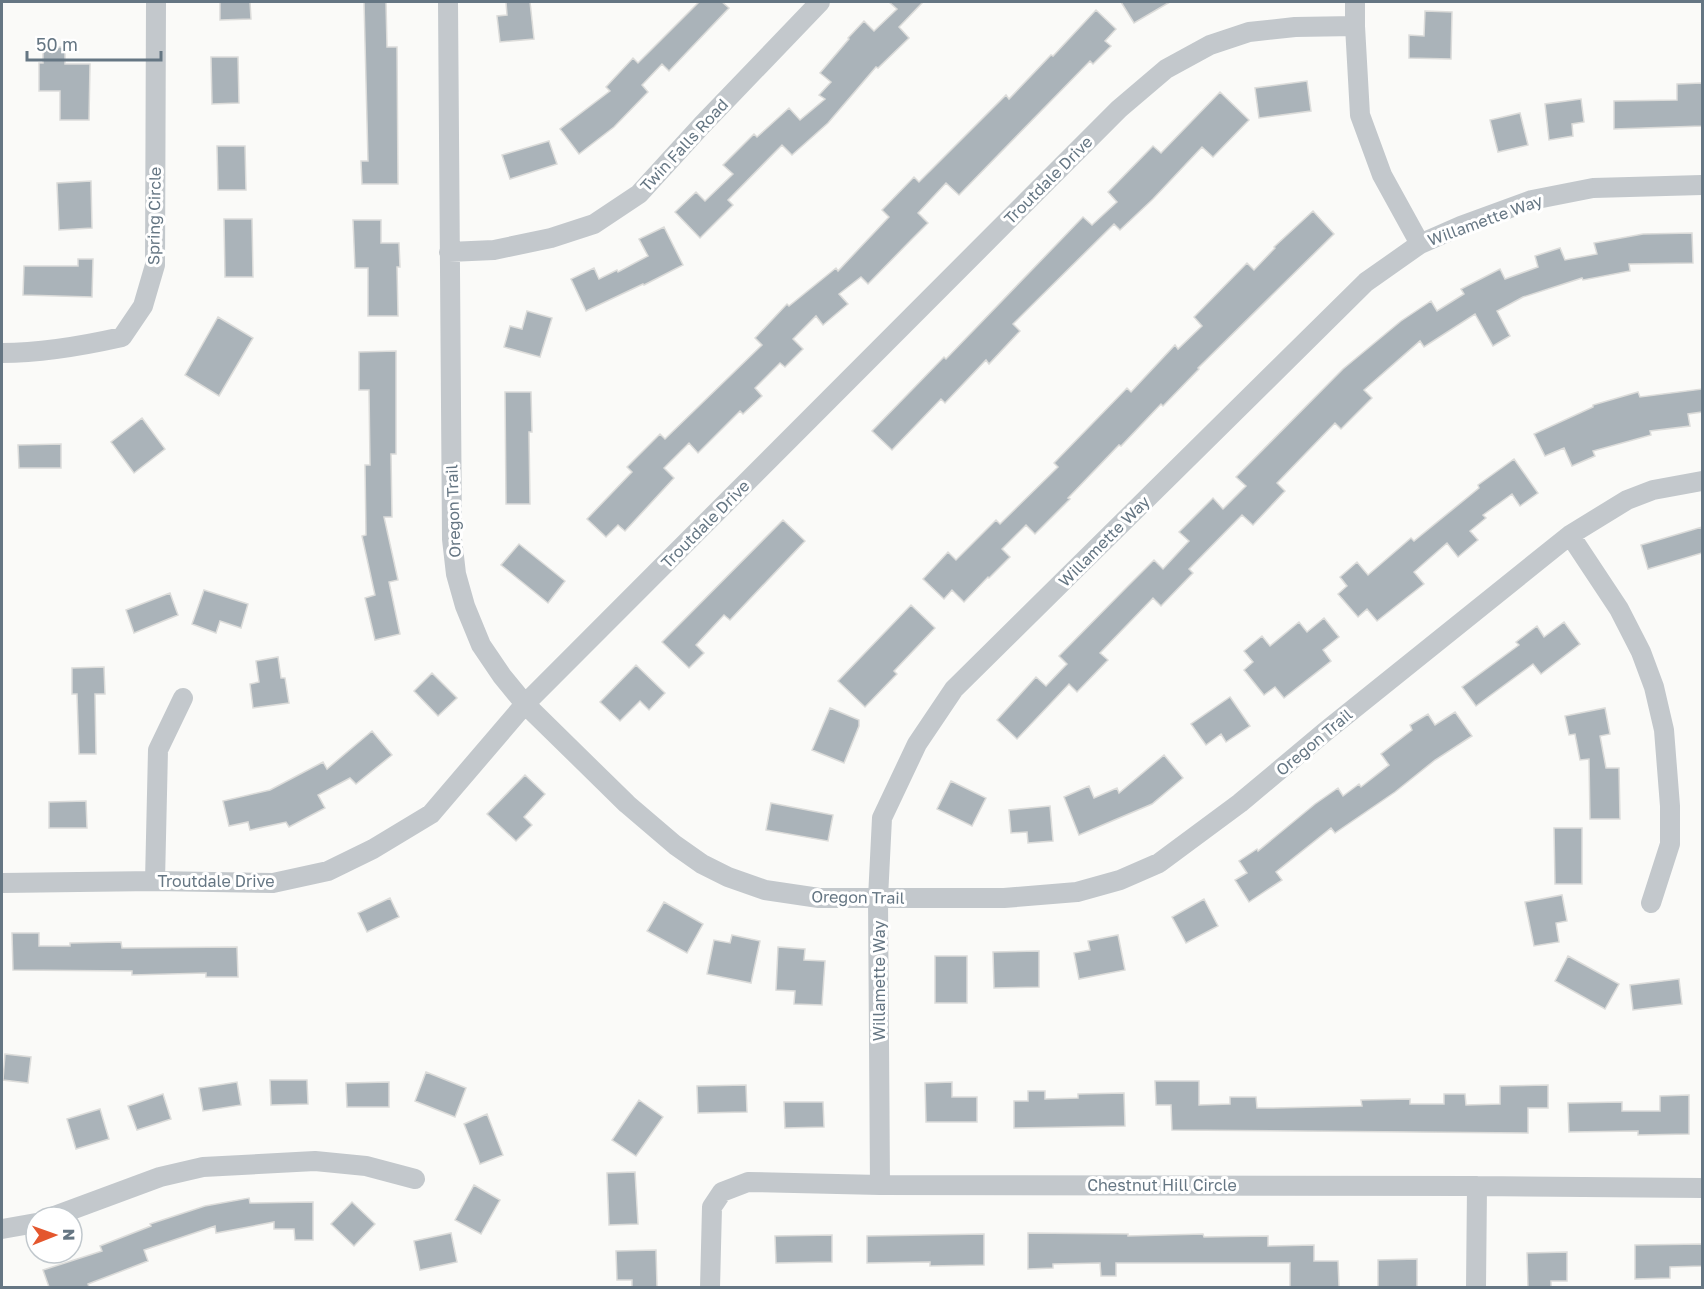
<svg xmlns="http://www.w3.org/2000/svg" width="1704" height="1289" viewBox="0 0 1704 1289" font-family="'Golos Text',sans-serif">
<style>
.building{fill:#aab3b9;stroke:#dcdcda;stroke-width:1.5}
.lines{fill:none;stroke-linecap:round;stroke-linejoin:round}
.street{stroke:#c3c8cc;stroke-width:20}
.labels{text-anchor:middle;stroke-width:6;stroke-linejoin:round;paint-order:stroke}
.street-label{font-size:16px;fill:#657683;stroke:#fff}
</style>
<rect width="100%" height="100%" fill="#fafaf8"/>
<path class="building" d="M 220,2 L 250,2 L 251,19 L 220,20 Z
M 364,2 L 386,2 L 387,47 L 397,47 L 398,184 L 362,184 L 361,161 L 368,161 Z
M 506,2 L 530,2 L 534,39 L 500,42 L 497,16 L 507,15 Z
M 699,2 L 722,2 L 729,8 L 669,71 L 662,64 L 642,85 L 648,92 L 614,127 L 579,154 L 560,129 L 610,91 L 606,87 L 633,58 L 638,63 Z
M 889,2 L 923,2 L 899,27 L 909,38 L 878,68 L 876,67 L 828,123 L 792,155 L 782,145 L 728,200 L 733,205 L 700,238 L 675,212 L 696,192 L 705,201 L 733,174 L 723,165 L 754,134 L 757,137 L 789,108 L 800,120 L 825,99 L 819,95 L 831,82 L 820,73 L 849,39 L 848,38 L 864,21 L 874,31 L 897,9 Z
M 1121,2 L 1170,2 L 1134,23 Z
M 1096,10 L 1116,29 L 1105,41 L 1111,46 L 1093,64 L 1090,61 L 959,195 L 946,183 L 918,213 L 928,223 L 912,239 L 868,284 L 861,277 L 839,294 L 848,304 L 823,325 L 816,316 L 793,339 L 803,349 L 785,367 L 780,363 L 755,388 L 762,396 L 743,414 L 740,411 L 698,453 L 689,443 L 664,468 L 674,478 L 625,531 L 618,525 L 606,537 L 587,519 L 632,472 L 627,467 L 660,434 L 665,439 L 762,345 L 755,338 L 787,304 L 789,306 L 836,268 L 838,271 L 889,217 L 882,210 L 914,177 L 919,182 L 1006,95 L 1009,99 L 1051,55 L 1053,56 Z
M 1425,11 L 1452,12 L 1451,59 L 1409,58 L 1409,35 L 1424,36 Z
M 43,47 L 65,47 L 65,64 L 90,64 L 89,120 L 60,120 L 60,91 L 39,91 L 39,63 L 43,63 Z
M 211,57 L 238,57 L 239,103 L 212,104 Z
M 1307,81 L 1311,111 L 1259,118 L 1255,88 Z
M 1702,83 L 1702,126 L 1614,129 L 1614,101 L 1677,100 L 1677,84 Z
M 1220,92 L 1249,120 L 1213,157 L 1202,147 L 1153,199 L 1120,230 L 1114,224 L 1013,324 L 1020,331 L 989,364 L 986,360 L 945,403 L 941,399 L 892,450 L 872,431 L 944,357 L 946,359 L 1083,217 L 1092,225 L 1117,202 L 1108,192 L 1153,146 L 1161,153 Z
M 1581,99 L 1584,122 L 1572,124 L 1573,136 L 1549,140 L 1545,104 Z
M 1520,113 L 1528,145 L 1498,152 L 1490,120 Z
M 549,141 L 557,164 L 510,179 L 502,155 Z
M 217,146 L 245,146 L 246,190 L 218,190 Z
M 91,181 L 92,228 L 59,230 L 57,183 Z
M 1313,211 L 1334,234 L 1198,368 L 1199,369 L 1163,406 L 1161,404 L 1121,446 L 1119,445 L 1068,498 L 1070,499 L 1035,534 L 1026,525 L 1002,549 L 1010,557 L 989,578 L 988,577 L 964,602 L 952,590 L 944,599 L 923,579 L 948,552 L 956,560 L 996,520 L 1000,524 L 1058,467 L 1054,463 L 1127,388 L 1131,392 L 1175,345 L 1178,349 L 1202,326 L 1194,317 L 1247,263 L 1254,270 L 1275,248 L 1274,247 Z
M 224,219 L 252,219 L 253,277 L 225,277 Z
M 353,220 L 381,220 L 381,243 L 399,243 L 400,267 L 397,267 L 398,316 L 368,316 L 368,268 L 355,268 Z
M 664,227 L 683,265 L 644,285 L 643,284 L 586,311 L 571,279 L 594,268 L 599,279 L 617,270 L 618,272 L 648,256 L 639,239 Z
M 1692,233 L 1693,263 L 1629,264 L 1630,271 L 1583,280 L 1582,278 L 1523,297 L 1497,311 L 1510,336 L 1493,346 L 1475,314 L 1424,347 L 1420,341 L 1364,390 L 1372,398 L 1341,429 L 1335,423 L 1277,483 L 1285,491 L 1253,525 L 1242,515 L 1189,569 L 1193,573 L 1161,606 L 1153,598 L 1100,653 L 1108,660 L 1077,692 L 1069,684 L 1017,739 L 997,720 L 1036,677 L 1046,686 L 1067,664 L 1059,656 L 1127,587 L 1154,560 L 1163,569 L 1189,541 L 1179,532 L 1213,498 L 1223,509 L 1246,486 L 1236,477 L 1343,369 L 1401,321 L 1431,301 L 1437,311 L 1464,294 L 1461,289 L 1500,269 L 1505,279 L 1538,267 L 1535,256 L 1560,248 L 1565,260 L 1597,254 L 1594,243 L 1643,234 Z
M 78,259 L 93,259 L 92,297 L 23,295 L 24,266 L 78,266 Z
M 527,311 L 552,318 L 540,357 L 504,347 L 510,326 L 522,329 Z
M 218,317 L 253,338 L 219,396 L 185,375 Z
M 396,351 L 396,454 L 391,454 L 392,517 L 384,517 L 398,580 L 389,582 L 400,634 L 375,640 L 365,598 L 375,595 L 362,536 L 366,535 L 365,465 L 370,465 L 369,390 L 359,390 L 359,352 Z
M 1702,389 L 1702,412 L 1688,414 L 1690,426 L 1650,431 L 1651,435 L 1593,451 L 1595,456 L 1572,466 L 1564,448 L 1545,456 L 1534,434 L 1593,407 L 1593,405 L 1638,392 L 1640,397 Z
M 505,392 L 531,392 L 532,432 L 529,432 L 530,504 L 506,504 Z
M 142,418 L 165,449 L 134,473 L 111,442 Z
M 61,444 L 61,468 L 19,468 L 18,445 Z
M 1514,459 L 1538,493 L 1520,506 L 1512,494 L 1483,515 L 1486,518 L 1470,531 L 1478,540 L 1458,557 L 1447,543 L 1414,572 L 1424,584 L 1377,621 L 1367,609 L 1358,617 L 1338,594 L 1347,586 L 1340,577 L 1357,562 L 1368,575 L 1411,538 L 1414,541 L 1479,488 L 1478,485 Z
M 783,520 L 805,541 L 730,620 L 724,615 L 696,645 L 704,653 L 689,668 L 662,642 Z
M 1702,527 L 1702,553 L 1648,569 L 1641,545 Z
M 519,544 L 565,581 L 548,603 L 501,565 Z
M 204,590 L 248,604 L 241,628 L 220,621 L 216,633 L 192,624 Z
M 170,593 L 178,615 L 134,633 L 126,610 Z
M 911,605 L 935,628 L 894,671 L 897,674 L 865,707 L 838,681 Z
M 1324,618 L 1339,637 L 1323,650 L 1331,661 L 1284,698 L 1275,687 L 1264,695 L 1244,670 L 1253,662 L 1244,651 L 1262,636 L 1270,646 L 1299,622 L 1307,632 Z
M 1564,622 L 1580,644 L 1541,674 L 1533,664 L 1476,706 L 1462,687 L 1519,645 L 1516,642 L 1537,626 L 1544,637 Z
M 278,657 L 281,678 L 285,678 L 289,703 L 253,708 L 250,684 L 259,682 L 256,661 Z
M 636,665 L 665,693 L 649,710 L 640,701 L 620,721 L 600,702 Z
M 104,667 L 105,694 L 95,694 L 96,754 L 79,754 L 77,694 L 72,694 L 72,668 Z
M 432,673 L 457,698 L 438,716 L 414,691 Z
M 1230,697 L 1250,726 L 1226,742 L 1221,734 L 1206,745 L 1191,724 Z
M 830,708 L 859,720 L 859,726 L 844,763 L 812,750 Z
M 1605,708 L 1610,734 L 1600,736 L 1606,768 L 1619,768 L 1620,819 L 1590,819 L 1589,759 L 1580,760 L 1575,734 L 1569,735 L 1565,716 Z
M 1455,712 L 1472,736 L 1435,760 L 1395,792 L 1335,833 L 1331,828 L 1276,872 L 1282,880 L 1249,902 L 1235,880 L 1247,873 L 1239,861 L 1257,849 L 1258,851 L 1315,804 L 1338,788 L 1343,796 L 1359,784 L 1361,787 L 1389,765 L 1381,754 L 1412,730 L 1410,725 L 1428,714 L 1435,725 Z
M 372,731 L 392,755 L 356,784 L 350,778 L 318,795 L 325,808 L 289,827 L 286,822 L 250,830 L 248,822 L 229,826 L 223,801 L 270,790 L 323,762 L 327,769 Z
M 1164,755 L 1183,778 L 1152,804 L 1079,835 L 1064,797 L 1089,786 L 1094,798 L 1117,788 L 1119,793 Z
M 525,775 L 545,794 L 524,817 L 532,825 L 516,841 L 487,814 Z
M 951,781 L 986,798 L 972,826 L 937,809 Z
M 86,801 L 87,828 L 49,828 L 49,802 Z
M 771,803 L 833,815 L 828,841 L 766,830 Z
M 1050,806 L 1053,841 L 1028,843 L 1027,832 L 1011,833 L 1009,810 Z
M 1554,828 L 1582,828 L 1582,884 L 1555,884 Z
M 1562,895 L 1567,921 L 1556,923 L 1559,942 L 1534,946 L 1525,902 Z
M 390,898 L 399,917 L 367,932 L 358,913 Z
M 1204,899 L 1218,926 L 1186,943 L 1172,917 Z
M 664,902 L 703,924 L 687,953 L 647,931 Z
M 12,933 L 39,933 L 39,946 L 70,946 L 70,943 L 121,942 L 122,948 L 237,947 L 238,977 L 206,977 L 206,973 L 132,975 L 132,971 L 13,970 Z
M 732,935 L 760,941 L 751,983 L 707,974 L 714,940 L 730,943 Z
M 1118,935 L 1125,970 L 1079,979 L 1074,953 L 1090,950 L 1088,941 Z
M 778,947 L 805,949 L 804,960 L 825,961 L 822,1005 L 794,1004 L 795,991 L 776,990 Z
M 1039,951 L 1039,987 L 994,988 L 993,952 Z
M 935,956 L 967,956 L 967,1003 L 935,1003 Z
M 1568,956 L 1619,984 L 1605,1009 L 1555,981 Z
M 1679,979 L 1682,1004 L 1633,1010 L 1630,985 Z
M 5,1054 L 31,1057 L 28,1083 L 3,1080 Z
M 426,1072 L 466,1088 L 455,1117 L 415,1101 Z
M 270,1080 L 307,1080 L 308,1104 L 271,1105 Z
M 1155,1081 L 1199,1081 L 1199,1105 L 1230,1104 L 1230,1097 L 1256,1097 L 1257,1108 L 1273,1108 L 1362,1106 L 1361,1100 L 1410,1099 L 1410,1104 L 1444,1104 L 1444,1094 L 1465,1094 L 1466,1105 L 1500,1104 L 1500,1086 L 1548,1085 L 1548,1108 L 1528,1108 L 1528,1133 L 1172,1130 L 1171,1105 L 1156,1105 Z
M 237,1082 L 241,1105 L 203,1111 L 199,1088 Z
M 389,1082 L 389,1107 L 347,1107 L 346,1083 Z
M 952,1082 L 952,1097 L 977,1097 L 977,1122 L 926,1122 L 925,1083 Z
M 746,1085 L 747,1112 L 698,1113 L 697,1086 Z
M 1028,1091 L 1045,1091 L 1045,1099 L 1078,1098 L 1078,1094 L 1124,1093 L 1125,1126 L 1014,1128 L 1014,1101 L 1028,1101 Z
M 163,1094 L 171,1119 L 137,1130 L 128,1106 Z
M 1689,1095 L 1689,1134 L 1638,1135 L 1638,1131 L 1569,1132 L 1568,1103 L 1622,1102 L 1622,1111 L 1660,1111 L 1660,1096 Z
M 639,1100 L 663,1117 L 636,1156 L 612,1140 Z
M 784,1102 L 823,1102 L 824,1127 L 785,1128 Z
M 100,1109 L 109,1139 L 76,1149 L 67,1119 Z
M 487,1114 L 503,1155 L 480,1164 L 464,1124 Z
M 635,1172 L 638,1224 L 609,1225 L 607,1173 Z
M 474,1185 L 500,1200 L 481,1234 L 455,1220 Z
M 249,1198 L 250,1203 L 313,1202 L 313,1240 L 295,1240 L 294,1229 L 274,1229 L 274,1222 L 216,1233 L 215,1226 L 144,1250 L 148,1261 L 88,1284 L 89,1287 L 49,1287 L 43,1270 L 102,1251 L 100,1246 L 151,1226 L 150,1224 L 205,1206 Z
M 352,1202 L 375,1224 L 354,1246 L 331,1224 Z
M 451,1233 L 457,1262 L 420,1270 L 414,1241 Z
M 1028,1233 L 1128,1234 L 1128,1236 L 1203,1234 L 1204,1237 L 1268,1236 L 1268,1246 L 1314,1245 L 1314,1261 L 1338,1261 L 1339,1287 L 1290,1287 L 1290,1263 L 1116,1263 L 1116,1276 L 1101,1276 L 1100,1263 L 1053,1264 L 1053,1268 L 1028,1269 Z
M 984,1234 L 984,1265 L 930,1266 L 930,1262 L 867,1263 L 867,1236 Z
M 832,1235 L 832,1262 L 776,1263 L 775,1236 Z
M 1702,1244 L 1702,1266 L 1670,1267 L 1670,1278 L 1635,1279 L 1635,1245 Z
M 656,1250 L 657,1287 L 632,1287 L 632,1280 L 617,1280 L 616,1251 Z
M 1567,1252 L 1567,1281 L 1551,1281 L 1551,1287 L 1528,1287 L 1527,1253 Z
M 1417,1259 L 1417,1287 L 1378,1287 L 1378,1260 Z"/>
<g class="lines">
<path class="street" d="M 448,2 L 452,539 L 456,574 L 465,606 L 481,645 L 502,676 L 525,704 L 627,804 L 675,845 L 702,864 L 728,877 L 765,890 L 819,898 L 1004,898 L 1077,892 L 1120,880 L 1159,863 L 1240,803 L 1326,731 L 1570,535 L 1627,500 L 1653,490 L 1702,481
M 1355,2 L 1355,26 L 1360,115 L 1382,175 L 1420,244
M 449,252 L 494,250 L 551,238 L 594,224 L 639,194 L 702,125 L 820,2
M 2,353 C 43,353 82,346 122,337 L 143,306 L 155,265 L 156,2
M 1570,535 L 1619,609 L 1641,652 L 1654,687 L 1664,730 L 1670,806 L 1670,844 L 1651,903
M 155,881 L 158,750 L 183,698
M 2,883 L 155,881 L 273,883 L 328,871 L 373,849 L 431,814 L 525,704 L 1119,109 L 1166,69 L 1210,45 L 1249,32 L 1295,27 L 1355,26
M 880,1185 L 878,898 L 882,818 L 917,744 L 954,689 L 1366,282 L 1420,244 L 1461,226 L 1532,200 L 1593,188 L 1702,185
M 52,1217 L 160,1177 L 203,1167 L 315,1161 L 366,1166 L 415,1179
M 2,1229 L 36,1223
M 710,1288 L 712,1207 L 722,1192 L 748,1182 L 880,1185 L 1477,1186 L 1702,1188
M 1476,1288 L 1477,1186"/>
</g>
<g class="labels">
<g class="street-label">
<text transform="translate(684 145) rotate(-47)" y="6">Twin Falls Road</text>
<text transform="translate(1048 180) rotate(-45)" y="6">Troutdale Drive</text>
<text transform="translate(154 216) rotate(-89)" y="6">Spring Circle</text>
<text transform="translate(1485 220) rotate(-20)" y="6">Willamette Way</text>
<text transform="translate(453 511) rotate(-92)" y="6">Oregon Trail</text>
<text transform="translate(705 524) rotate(-45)" y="6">Troutdale Drive</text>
<text transform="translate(1104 541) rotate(-45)" y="6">Willamette Way</text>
<text transform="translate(1314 742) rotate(-40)" y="6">Oregon Trail</text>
<text x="216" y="887">Troutdale Drive</text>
<text transform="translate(858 897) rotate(1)" y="6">Oregon Trail</text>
<text transform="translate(879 981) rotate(-90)" y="6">Willamette Way</text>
<text x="1162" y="1191">Chestnut Hill Circle</text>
</g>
</g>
<rect width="1704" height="1289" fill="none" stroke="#657683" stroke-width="6"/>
<g transform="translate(54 1235) rotate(89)"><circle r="28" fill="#ffffff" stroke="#c1c8cd" stroke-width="1.5"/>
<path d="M0-4.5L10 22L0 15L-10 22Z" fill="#e4572e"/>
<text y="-9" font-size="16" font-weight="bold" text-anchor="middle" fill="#657683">N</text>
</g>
<path d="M27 51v9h134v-9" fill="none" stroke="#657683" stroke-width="3"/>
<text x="36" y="51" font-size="18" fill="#657683" stroke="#ffffff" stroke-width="4.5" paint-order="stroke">50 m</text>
</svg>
